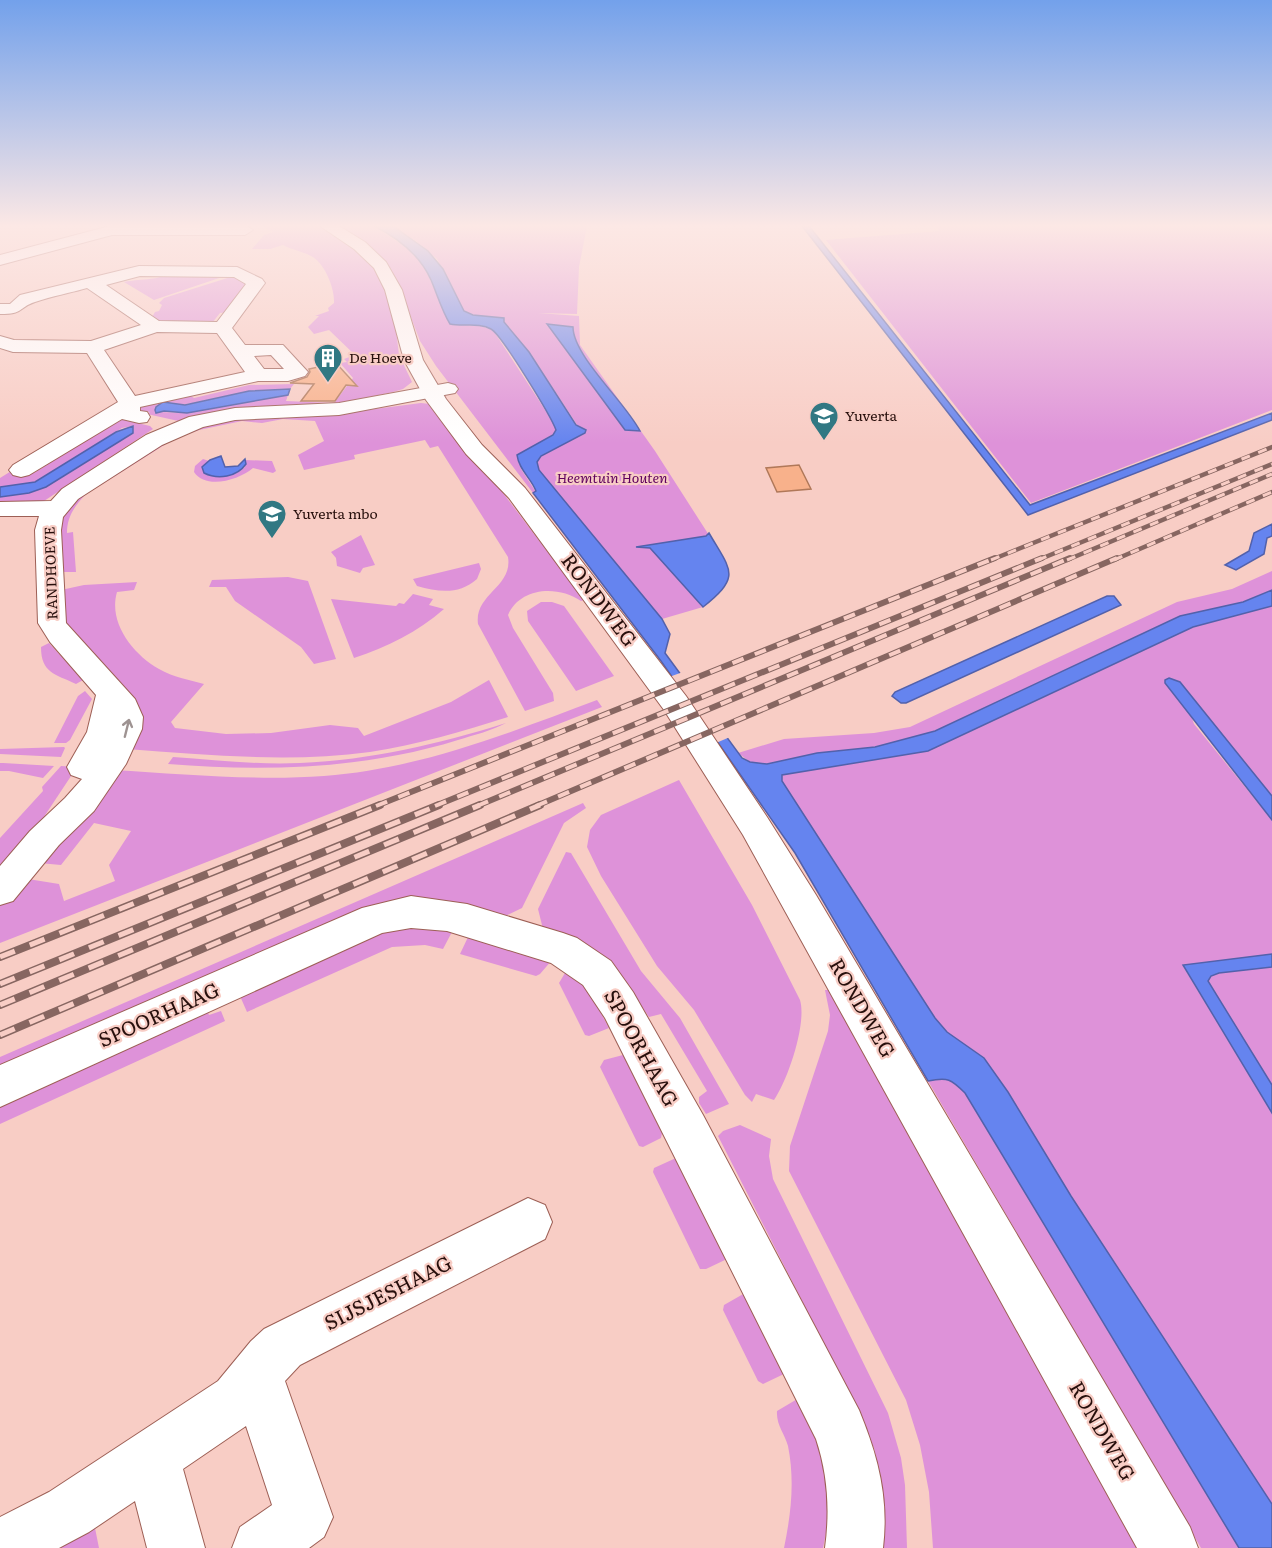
<svg xmlns="http://www.w3.org/2000/svg" width="1272" height="1548" viewBox="0 0 1272 1548" font-family="Literata,serif">
<style>
.green{fill:#de92d9}
.water{fill:#6584ef;stroke:#5261ab;stroke-width:1.5}
.pier{fill:#f8cdc5}
.building{fill:#f8b18b;stroke:#b07859;stroke-width:1.5}
.lines{fill:none;stroke-linecap:round;stroke-linejoin:round}
.minor-casing{stroke:#9d5f55;stroke-width:2}
.major-casing{stroke:#9d5f55;stroke-width:2}
.minor{fill:#fff;fill-rule:evenodd}
.major{fill:#fff;fill-rule:evenodd}
.rail-far2-casing{stroke:#876661;stroke-width:4.5}
.rail-far1-casing{stroke:#876661;stroke-width:6}
.rail-casing{stroke:#876661;stroke-width:8}
.rail-far2{stroke:#f8cdc5;stroke-width:3;stroke-dasharray:9;stroke-linecap:butt}
.rail-far1{stroke:#f8cdc5;stroke-width:4;stroke-dasharray:12;stroke-linecap:butt}
.rail{stroke:#f8cdc5;stroke-width:5;stroke-dasharray:16;stroke-linecap:butt}
.oneway{stroke:#9e9392}
.labels{text-anchor:middle;stroke-width:4.5;stroke-linejoin:round;paint-order:stroke}
.far-poi-label{font-size:14px;fill:#270f0c;stroke:#f8cdc5;text-anchor:start}
.far-park-label{font-size:14px;font-style:italic;fill:#5f015d;stroke:#f8cdc5}
.far-street-label{font-size:14px;fill:#270f0c;stroke:#f8cdc5}
.near-street-label{font-size:20px;fill:#270f0c;stroke:#f8cdc5}
</style>
<rect width="100%" height="100%" fill="#f8cdc5"/>
<path class="green" d="M 263,226 L 320,226 L 345,240 L 381,275 L 395,322 L 399,355 L 412,382 L 403,389 L 393,392 L 332,405 L 238,408 L 198,415 L 183,422 L 147,414 L 150,412 L 139,411 L 139,407 L 188,394 L 194,398 L 249,385 L 294,384 L 290,389 L 249,391 L 193,403 L 157,408 L 161,412 L 187,413 L 288,395 L 286,401 L 334,403 L 353,378 L 340,363 L 347,362 L 344,359 L 355,355 L 329,330 L 314,334 L 308,327 L 319,316 L 315,316 L 329,311 L 328,308 L 334,303 C 335,288 324,262 311,256 C 302,251 292,250 283,245 L 270,249 L 252,249 L 264,235 L 273,232 Z
M 336,226 L 374,226 L 407,248 L 424,266 L 450,324 L 481,326 L 493,330 L 555,425 L 556,430 L 553,435 L 517,455 L 521,469 L 536,492 L 533,493 L 436,366 L 420,341 L 396,278 L 390,269 L 375,251 Z
M 393,226 L 587,226 L 579,267 L 577,314 L 538,313 L 579,316 L 580,345 L 655,451 L 723,557 C 737,584 721,591 700,606 L 703,607 L 662,619 L 539,470 L 537,462 L 541,456 L 583,434 L 529,352 L 503,322 L 504,318 L 473,315 L 464,311 L 437,259 L 416,241 Z
M 936,226 L 1272,226 L 1272,410 L 1031,503 L 826,240 L 940,231 Z
M 168,274 L 228,275 L 154,300 L 124,282 C 137,279 159,280 168,274 Z
M 237,275 L 251,283 L 229,312 L 220,313 L 212,323 L 201,325 L 202,321 L 174,321 L 167,324 L 151,319 L 155,312 L 159,311 L 162,305 L 159,303 L 164,298 Z
M 421,403 L 430,404 L 500,489 L 584,600 L 581,601 C 558,585 520,587 508,615 L 513,628 L 553,693 L 554,701 L 525,711 L 478,624 C 474,594 513,587 508,557 L 438,446 L 430,448 L 425,440 L 354,455 L 355,459 L 304,470 L 298,455 L 324,441 L 315,421 L 283,419 L 262,423 L 242,421 L 199,430 L 172,440 L 85,495 C 74,507 67,517 67,533 L 73,532 L 76,572 L 60,572 L 58,531 L 62,513 L 75,497 L 177,433 L 236,418 L 352,412 Z
M 121,419 L 150,426 L 153,429 L 41,503 L 0,504 L 0,497 L 29,493 L 46,487 L 133,433 L 133,426 L 122,428 L 35,482 L 0,487 L 0,478 L 13,470 L 34,473 Z
M 203,459 L 209,461 L 202,467 L 203,471 C 216,480 232,478 245,467 L 245,460 L 272,461 L 276,471 L 273,473 L 253,468 C 239,480 206,490 194,472 L 195,466 Z
M 361,535 L 375,565 L 363,568 L 360,573 L 337,566 L 336,558 L 331,552 Z
M 479,563 L 481,569 L 477,579 C 459,595 439,592 417,586 L 413,579 Z
M 1272,571 L 1272,590 L 1243,602 L 1180,616 L 935,731 L 908,740 L 875,747 L 817,753 L 767,764 L 750,762 L 738,753 L 784,739 L 874,733 L 910,727 L 1177,602 L 1232,589 Z
M 288,577 L 308,581 L 336,659 L 314,664 L 301,647 L 235,601 L 226,587 L 209,587 L 212,580 Z
M 137,582 L 134,590 L 117,592 C 108,623 133,654 159,669 C 173,677 189,680 204,684 L 171,722 L 175,728 L 226,734 L 271,733 L 330,725 L 358,728 L 364,736 L 451,702 L 489,680 L 508,717 C 463,731 417,745 370,752 C 289,763 207,755 127,749 L 64,622 L 61,590 L 84,585 Z
M 413,594 L 433,599 L 429,605 L 444,609 C 418,632 387,647 354,658 L 331,599 L 396,606 L 399,603 L 404,604 Z
M 541,602 L 552,602 L 564,606 L 614,676 L 576,691 L 528,621 L 527,611 Z
M 1272,606 L 1272,796 L 1180,682 L 1194,724 L 1272,820 L 1272,954 L 1183,966 L 1272,1113 L 1272,1504 L 1071,1196 L 1008,1092 L 984,1058 L 947,1032 L 935,1018 L 782,781 L 782,774 L 928,751 L 1193,627 Z
M 49,643 L 83,680 L 76,684 C 55,674 41,673 41,647 Z
M 85,691 L 92,699 L 70,740 L 66,743 L 54,743 L 78,696 Z
M 597,700 L 602,707 L 0,943 L 0,905 L 28,879 L 59,884 L 64,901 L 115,881 L 109,865 L 131,831 L 94,823 L 61,865 L 39,863 L 113,770 C 183,774 254,781 324,776 C 419,769 509,733 597,700 Z
M 506,723 C 491,731 474,735 458,740 C 365,769 265,772 168,764 L 173,757 C 215,760 258,765 300,763 C 372,760 438,744 506,723 Z
M 64,747 L 65,748 L 61,757 L 0,754 L 0,749 Z
M 0,763 L 3,763 L 54,766 L 43,778 L 9,771 L 0,771 Z
M 61,766 L 77,767 L 26,844 L 0,867 L 0,838 L 43,791 L 42,787 Z
M 679,780 L 752,905 L 800,1000 C 807,1023 788,1080 774,1100 L 756,1094 L 752,1102 L 745,1095 L 694,1010 L 657,966 L 601,876 L 587,847 L 590,830 L 601,815 Z
M 583,803 L 586,808 L 564,823 L 522,908 L 501,918 L 433,900 L 0,1073 L 0,1057 Z
M 566,852 L 571,853 L 641,971 L 680,1018 L 729,1104 L 706,1114 L 699,1103 L 699,1097 L 707,1091 L 661,1014 L 649,1017 L 618,972 L 543,929 L 538,909 Z
M 413,924 L 453,930 L 443,949 L 425,945 L 392,947 L 247,1012 L 240,996 L 359,938 Z
M 469,935 L 552,960 L 540,974 L 536,976 L 460,954 Z
M 1272,967 L 1272,1085 L 1208,981 L 1211,976 L 1219,973 Z
M 568,968 C 586,986 597,1005 609,1028 L 589,1036 L 585,1035 L 559,983 Z
M 825,990 L 828,990 L 1141,1548 L 933,1548 L 929,1492 L 920,1445 L 906,1400 L 789,1171 L 790,1146 L 828,1031 L 830,1015 Z
M 206,1007 L 209,1015 L 221,1011 L 225,1021 L 0,1124 L 0,1100 Z
M 623,1055 L 662,1133 L 661,1138 L 643,1147 L 639,1146 L 600,1067 L 604,1060 Z
M 945,1078 L 955,1083 L 965,1093 L 1239,1548 L 1201,1548 L 928,1081 Z
M 740,1125 L 771,1139 L 769,1156 L 773,1179 L 888,1413 L 901,1458 L 905,1485 L 907,1548 L 882,1548 L 883,1494 L 874,1448 L 851,1397 L 718,1136 L 723,1131 Z
M 676,1158 L 727,1259 L 706,1269 L 700,1269 L 653,1172 L 654,1168 Z
M 745,1293 L 786,1373 L 763,1384 L 758,1381 L 723,1310 L 724,1305 Z
M 799,1398 C 823,1450 836,1491 823,1548 L 784,1548 C 791,1514 795,1481 788,1446 C 785,1434 776,1425 777,1411 Z
M 94,1523 L 99,1548 L 47,1548 Z"/>
<path class="water" d="M 374,226 L 393,226 L 428,251 L 443,269 L 464,311 L 473,315 L 504,318 L 504,322 L 529,352 L 576,425 L 586,430 L 585,433 L 541,456 L 537,462 L 539,470 L 662,619 L 670,634 L 665,653 L 742,758 L 750,762 L 767,764 L 817,753 L 875,747 L 935,731 L 1180,616 L 1243,602 L 1272,590 L 1272,606 L 1193,627 L 928,751 L 782,775 L 782,781 L 935,1018 L 947,1032 L 984,1058 L 1008,1092 L 1071,1196 L 1272,1504 L 1272,1548 L 1239,1548 L 965,1093 C 951,1079 948,1077 928,1081 L 795,853 L 661,661 L 533,493 L 536,491 C 531,478 519,470 517,455 L 553,435 L 556,430 C 551,416 501,334 491,329 C 479,322 463,327 450,324 C 442,311 437,294 431,280 C 420,255 398,238 374,226 Z
M 802,226 L 809,226 L 1030,505 L 1272,413 L 1272,420 L 1028,515 Z
M 547,324 L 573,327 C 573,356 626,403 640,431 L 625,430 Z
M 290,389 L 288,395 L 187,413 L 164,411 L 156,413 L 155,410 L 156,407 L 163,402 L 185,405 L 249,391 Z
M 133,426 L 133,433 L 46,487 L 29,493 L 0,497 L 0,487 L 35,482 L 116,432 Z
M 221,456 L 225,467 L 238,466 L 245,459 L 246,464 C 237,477 218,480 204,473 L 202,467 L 210,460 Z
M 1272,524 L 1272,536 L 1267,538 L 1264,554 L 1236,570 L 1225,565 L 1249,551 L 1254,533 Z
M 709,533 C 731,571 742,576 703,607 L 650,548 L 636,547 L 706,536 Z
M 1107,596 L 1114,596 L 1121,605 L 906,703 L 901,703 L 892,696 L 895,692 Z
M 1169,678 L 1180,682 L 1272,796 L 1272,820 L 1165,683 L 1165,680 Z
M 1272,954 L 1272,967 L 1219,973 L 1211,976 L 1208,981 L 1272,1085 L 1272,1113 L 1183,965 Z"/>
<path class="pier" d="M 683,672 L 730,737 L 716,743 L 669,677 Z"/>
<path class="building" d="M 336,363 L 357,386 L 346,385 L 335,401 L 301,401 L 314,384 L 290,383 L 307,377 L 310,372 L 309,369 Z
M 799,465 L 811,489 L 777,492 L 766,468 Z"/>
<g class="lines">
<g class="minor-casing">
<path id="minor" d="M 110,226 L 247,226 L 253,230 L 245,235 L 112,235 L 0,265 L 0,255 Z
M 139,266 L 237,267 L 262,279 L 265,283 L 232,328 L 245,345 L 283,345 L 308,372 L 305,376 L 288,381 L 258,381 L 140,407 L 140,411 L 147,412 L 150,417 L 147,422 L 139,423 L 122,419 L 29,475 L 21,477 L 13,475 L 9,470 L 13,465 L 118,402 L 87,353 L 13,352 L 0,348 L 0,336 L 14,340 L 91,341 L 141,325 L 87,288 C 70,293 52,296 35,302 C 17,308 25,314 0,314 L 0,304 L 10,304 L 20,295 ZM 140,276 L 234,277 L 246,284 L 217,322 L 159,321 L 106,285 ZM 157,332 L 217,333 L 245,372 L 135,396 L 104,350 ZM 271,355 L 284,369 L 264,369 L 254,356 Z
M 448,383 L 455,385 L 458,389 L 455,393 L 339,415 L 235,420 L 203,427 L 162,445 L 78,499 L 63,517 L 61,530 L 66,623 L 135,699 L 143,717 L 142,729 L 126,764 L 94,811 L 59,845 L 13,901 L 0,905 L 0,866 L 30,831 L 65,798 L 82,779 L 71,775 L 67,767 L 87,732 L 96,695 L 50,642 L 38,623 L 35,530 L 39,516 L 0,516 L 0,502 L 51,501 L 62,489 L 146,435 L 189,417 L 235,408 L 339,403 Z
M 411,896 L 467,904 L 563,933 L 577,938 L 611,961 L 633,992 L 703,1115 L 859,1410 C 878,1456 889,1498 883,1548 L 825,1548 C 830,1511 828,1475 816,1439 L 605,1018 L 583,985 L 551,963 L 447,931 L 411,928 L 382,933 L 0,1107 L 0,1065 L 362,908 Z
M 528,1198 L 545,1205 L 552,1222 L 545,1239 L 300,1365 L 285,1381 L 333,1517 L 324,1537 L 309,1548 L 232,1548 L 240,1527 L 272,1505 L 246,1426 L 183,1469 L 205,1548 L 147,1548 L 135,1501 L 89,1532 L 59,1548 L 0,1548 L 0,1517 L 49,1492 L 218,1381 L 251,1341 L 264,1329 Z"/>
</g>
<g class="major-casing">
<path id="major" d="M 320,226 L 339,226 L 365,242 L 386,262 L 402,290 L 423,360 L 446,399 L 482,445 L 525,488 L 686,696 L 767,817 L 816,895 L 1190,1527 L 1198,1548 L 1137,1548 L 743,835 L 664,710 L 509,498 L 466,454 L 426,400 L 404,360 L 385,290 L 374,268 L 354,249 Z"/>
</g>
<use href="#minor" class="minor"/>
<use href="#major" class="major"/>
<g class="rail-far2-casing">
<path id="rail-far2" d="M 991,560 L 1272,447
M 1038,560 L 1272,464
M 1067,560 L 1272,474
M 1114,560 L 1272,492"/>
</g>
<g class="rail-far1-casing">
<path id="rail-far1" d="M 376,806 L 995,558
M 435,806 L 1042,558
M 477,806 L 1070,558
M 536,806 L 1117,558"/>
</g>
<g class="rail-casing">
<path id="rail" d="M 0,957 L 380,805
M 0,984 L 439,805
M 0,1005 L 480,805
M 0,1035 L 540,805"/>
</g>
<use href="#rail-far2" class="rail-far2"/>
<use href="#rail-far1" class="rail-far1"/>
<use href="#rail" class="rail"/>
</g>
<defs><path id="oneway-shaft" d="M-6 0H5M1.5-3L5.5 0L1.5 3" fill="none" stroke-width="1.6" stroke-linecap="round" stroke-linejoin="round" transform="scale(1.5)"/></defs>
<use class="oneway" href="#oneway-shaft" transform="translate(127 728) rotate(-76)"/>
<linearGradient id="sky" x2="0" y2="1"><stop stop-color="#73a1eb"/><stop offset="0.51" stop-color="#fce8e5"/><stop offset="1" stop-color="#fce8e5" stop-opacity="0"/></linearGradient>
<rect width="1272" height="443" fill="url(#sky)"/>
<defs>
<g id="building-pin" transform="scale(1.5)"><path d="M0 17L-7.5 6A9.5 9.5 0 1 1 7.5 6Z" fill="#317883" stroke="#f8cdc5"/><path d="M-4-6H4V6H1V3H-1V6H-4ZM-2.5-4.3h1.7v1.8h-1.7ZM.8-4.3h1.7v1.8H.8ZM-2.5-1h1.7V.8h-1.7ZM.8-1h1.7V.8H.8Z" fill="#fff"/></g>
<g id="university-pin" transform="scale(1.5)"><path d="M0 17L-7.5 6A9.5 9.5 0 1 1 7.5 6Z" fill="#317883" stroke="#f8cdc5"/><path d="M0-5L7-2L0 1L-7-2ZM-4 1L0 2.5L4 1V4Q0 6-4 4Z" fill="#fff"/></g>
</defs>
<g fill-rule="evenodd">
<use href="#building-pin" x="328" y="358"/>
<use href="#university-pin" x="824" y="416"/>
<use href="#university-pin" x="272" y="514"/>
</g>
<g class="labels">
<g class="far-poi-label">
<text x="349" y="363">De Hoeve</text>
<text x="845" y="421">Yuverta</text>
<text x="293" y="519">Yuverta mbo</text>
</g>
<g class="far-park-label">
<text x="612" y="483">Heemtuin Houten</text>
</g>
<g class="far-street-label">
<text transform="translate(51 573) rotate(-92)" y="5">RANDHOEVE</text>
</g>
<g class="near-street-label">
<text transform="translate(599 600) rotate(53)" y="7">RONDWEG</text>
<text transform="translate(862 1008) rotate(60)" y="7">RONDWEG</text>
<text transform="translate(159 1015) rotate(-24)" y="7">SPOORHAAG</text>
<text transform="translate(641 1048) rotate(61)" y="7">SPOORHAAG</text>
<text transform="translate(388 1293) rotate(-27)" y="7">SIJSJESHAAG</text>
<text transform="translate(1102 1431) rotate(60)" y="7">RONDWEG</text>
</g>
</g>
</svg>
